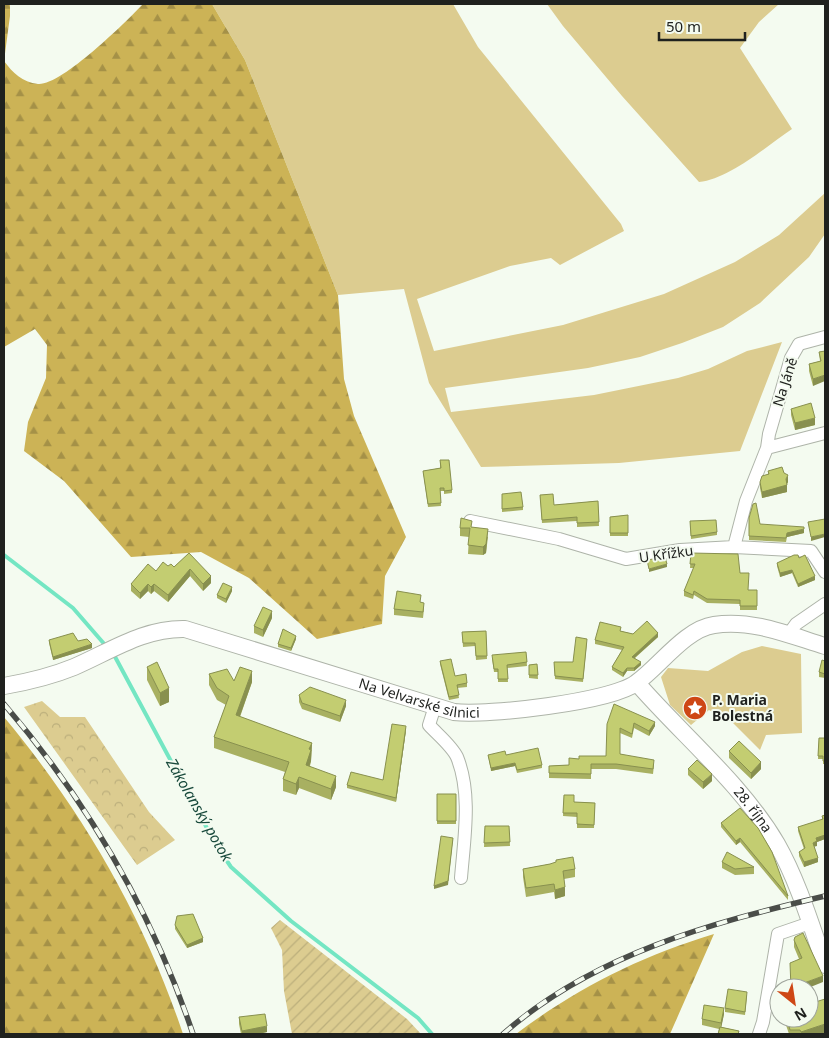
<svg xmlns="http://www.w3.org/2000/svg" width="829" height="1038" viewBox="0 0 829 1038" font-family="'Noto Sans',sans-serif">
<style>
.grass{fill:#dccc90}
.forest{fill:url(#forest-firs)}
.park{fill:url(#park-crowns)}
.garden{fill:url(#garden-furrows)}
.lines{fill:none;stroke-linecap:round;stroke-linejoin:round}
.stream{stroke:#74e6c3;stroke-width:4}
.minor-casing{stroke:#aeb4a9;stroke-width:14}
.major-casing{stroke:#aeb4a9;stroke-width:18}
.minor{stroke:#fff;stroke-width:12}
.major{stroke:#fff;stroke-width:16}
.rail-casing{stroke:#4a4d49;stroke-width:5.5}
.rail{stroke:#f4fbf0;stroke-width:4;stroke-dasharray:11;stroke-linecap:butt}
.wall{fill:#a8b061}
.shaded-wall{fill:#88904f}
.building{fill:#c3cd71;stroke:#88904f}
.labels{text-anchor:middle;stroke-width:4;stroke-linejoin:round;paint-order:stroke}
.street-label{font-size:14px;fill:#1f211e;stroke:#f4fbf0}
.poi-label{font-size:14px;font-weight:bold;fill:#1f211e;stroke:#f4fbf0;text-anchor:start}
.water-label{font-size:15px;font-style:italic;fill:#194a3c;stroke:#f4fbf0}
</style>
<defs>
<pattern id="forest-firs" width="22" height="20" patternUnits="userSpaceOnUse" patternTransform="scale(1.25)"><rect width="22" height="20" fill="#ccb356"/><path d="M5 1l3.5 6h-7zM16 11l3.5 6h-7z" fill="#a59147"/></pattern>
<pattern id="park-crowns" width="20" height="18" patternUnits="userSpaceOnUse" patternTransform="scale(1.25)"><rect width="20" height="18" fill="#dccc90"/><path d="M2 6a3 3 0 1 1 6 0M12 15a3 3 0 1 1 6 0" fill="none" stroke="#bcaf7c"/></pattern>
<pattern id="garden-furrows" width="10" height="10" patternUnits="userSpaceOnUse" patternTransform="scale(1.25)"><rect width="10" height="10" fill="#dccc90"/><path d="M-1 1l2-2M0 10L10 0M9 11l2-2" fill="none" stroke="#bcaf7c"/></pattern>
</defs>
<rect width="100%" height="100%" fill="#f4fbf0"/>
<path class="grass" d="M 212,4 L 453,4 L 478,47 L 621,224 L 624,231 L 560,265 L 551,258 L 510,266 L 417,299 L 434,351 L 563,325 L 664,294 L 735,262 L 779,235 L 825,193 L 825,234 L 809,257 L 760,303 L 723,327 L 682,343 L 640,357 L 588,368 L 445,388 L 451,412 L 594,395 L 678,378 L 708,369 L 747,351 L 782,342 L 740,451 L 619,463 L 481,467 L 429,383 L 404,289 L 338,295 L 245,60 Z
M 547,4 L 779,4 L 759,22 L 740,48 L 792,129 C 767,146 729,179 699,182 L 622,96 L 563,26 Z
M 762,646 L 801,654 L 802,733 L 766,735 L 760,750 L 732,722 L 709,710 L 691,725 L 670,705 L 661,677 L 668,668 L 708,671 L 742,652 Z"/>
<path class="forest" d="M 4,4 L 10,4 L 10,16 L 4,61 C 13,73 22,82 38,84 C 61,86 126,22 143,4 L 212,4 L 245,60 L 338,295 L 344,379 L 354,416 L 406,537 L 385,576 L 382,624 L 317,639 L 249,578 L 201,552 L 131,557 L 64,481 L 24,451 L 28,422 L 46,378 L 47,345 L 35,329 L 4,347 Z
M 4,717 C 83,812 144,917 183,1034 L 4,1034 Z
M 714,934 L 670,1034 L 516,1034 C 577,988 641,956 714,934 Z"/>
<path class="park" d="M 42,701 L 60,717 L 85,717 L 149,812 L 175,840 L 137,865 L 24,707 Z"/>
<path class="garden" d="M 280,920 L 407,1019 L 421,1034 L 292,1034 L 284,991 L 282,950 L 271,928 Z"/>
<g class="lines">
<path class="stream" d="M 4,555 L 73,608 L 106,646
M 113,653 L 216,845 L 231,867 L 291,921 L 418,1018 L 432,1034"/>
<g class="minor-casing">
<path id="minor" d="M 767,448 L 825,433
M 470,521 L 559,539 L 626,559 L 680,550 L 734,547 L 811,551 L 825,572
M 734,547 L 746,501 L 767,448 L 769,434 L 791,358 L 799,344 L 825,337
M 788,635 L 796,624 L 825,604
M 435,706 L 429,725 C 437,734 452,746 457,757 C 472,794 464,839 461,878
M 759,1034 L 763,1022 L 778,934 L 810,923"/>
</g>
<g class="major-casing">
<g id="major">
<path id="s1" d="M 637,683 C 683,736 741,783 777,844 C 798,881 811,925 825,965"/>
<path id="s2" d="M 4,686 C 27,682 52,676 74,667 C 111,651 144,628 185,629 L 454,712 C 487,716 610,702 636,683 C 659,667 685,629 714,625 C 752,619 789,635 825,646"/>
</g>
</g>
<use href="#minor" class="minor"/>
<use href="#major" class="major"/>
<g class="rail-casing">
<path id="rail" d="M 4,704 C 88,802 152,912 193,1034
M 503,1034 C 594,954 711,923 825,896"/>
</g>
<use href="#rail" class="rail"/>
</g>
<path class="wall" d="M 825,351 L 813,386 L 809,371 L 809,364 L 820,361 L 819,352 Z
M 791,409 L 815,425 L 795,430 L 791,415 Z
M 440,460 L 452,490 L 452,493 L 444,494 L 444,491 L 440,491 L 441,506 L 428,507 L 423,471 L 440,468 Z
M 768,471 L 784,473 L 788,482 L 787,484 L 787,492 L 762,498 L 760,488 L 760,482 L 768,474 Z
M 502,494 L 523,507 L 523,510 L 502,512 Z
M 540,495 L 554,505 L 598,501 L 599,526 L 577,527 L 577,521 L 542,523 Z
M 628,515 L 628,536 L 610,536 L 610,517 Z
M 749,518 L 760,524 L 804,533 L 787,537 L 786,542 L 749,540 Z
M 690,521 L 717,532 L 717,535 L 691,539 Z
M 472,527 L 488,537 L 486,553 L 483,555 L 468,554 L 469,537 L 460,536 L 460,528 Z
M 189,553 L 211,583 L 203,591 L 190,576 L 168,602 L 154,591 L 151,594 L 148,591 L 140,599 L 131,591 L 131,584 L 156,571 L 168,566 L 174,567 Z
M 691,553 L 740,573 L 748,590 L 757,590 L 757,610 L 740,610 L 740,604 L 707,603 L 694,595 L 693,599 L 684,596 L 684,591 L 694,568 L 690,568 Z
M 799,558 L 815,580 L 798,587 L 792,573 L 780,577 L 777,566 L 777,563 Z
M 232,591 L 226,603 L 217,598 L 217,595 Z
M 421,602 L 424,609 L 423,618 L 394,615 L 394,609 Z
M 272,618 L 263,637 L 254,633 L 254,626 Z
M 486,631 L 487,659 L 476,660 L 475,646 L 463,647 L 462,632 Z
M 621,631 L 633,634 L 658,637 L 635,658 L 641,665 L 634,671 L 627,671 L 623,677 L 612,670 L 612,667 L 622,650 L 595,644 L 595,640 Z
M 296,639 L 291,651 L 278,647 L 278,644 Z
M 49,640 L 78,641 L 92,648 L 53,660 L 49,643 Z
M 587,642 L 583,682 L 555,679 L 554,662 L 573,662 Z
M 526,652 L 527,666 L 507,668 L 508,682 L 498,682 L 498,672 L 494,672 L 492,658 Z
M 440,661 L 455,676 L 467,683 L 467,687 L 457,688 L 459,698 L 449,700 L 440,664 Z
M 825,661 L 825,678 L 819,677 L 819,672 Z
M 537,664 L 538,679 L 529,678 L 529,665 Z
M 147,667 L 169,702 L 160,706 L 147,680 Z
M 209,674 L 234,681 L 252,682 L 240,717 L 312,743 L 311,761 L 310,766 L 336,787 L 331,800 L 299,788 L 296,795 L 283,791 L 283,779 L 285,772 L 214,748 L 214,737 L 226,705 L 217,700 L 209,685 Z
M 299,695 L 346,706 L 340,722 L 302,709 L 299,702 Z
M 614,704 L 655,726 L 649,736 L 634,728 L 632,738 L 620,733 L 620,754 L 654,765 L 653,774 L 616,769 L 591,769 L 591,779 L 549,778 L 549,766 L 569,765 L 579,759 L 606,756 Z
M 406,730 L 396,802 L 347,788 L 347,785 L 383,780 Z
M 819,738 L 825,738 L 825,764 L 823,764 L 823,759 L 818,759 Z
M 729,751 L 761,769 L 751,779 L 729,758 Z
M 488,755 L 542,765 L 542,768 L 517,773 L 515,766 L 491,771 Z
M 688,769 L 712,781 L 703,789 L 688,775 Z
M 437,794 L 456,794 L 456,824 L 437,824 Z
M 564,795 L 574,802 L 595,803 L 594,828 L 577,828 L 577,817 L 563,816 Z
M 740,808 L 788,896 L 788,900 L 740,842 L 736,845 L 721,827 L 721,823 Z
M 825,815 L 825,839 L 817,842 L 817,846 L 814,846 L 818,862 L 804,867 L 799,856 L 799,852 L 804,849 L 798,831 L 798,827 L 822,820 L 822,816 Z
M 485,826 L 509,826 L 510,846 L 484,847 Z
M 722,862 L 754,867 L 754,874 L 735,875 L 722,868 Z
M 550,864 L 575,869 L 575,877 L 564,879 L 565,896 L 555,899 L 554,892 L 526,897 L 523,877 L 523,869 Z
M 175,925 L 203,942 L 187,948 L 175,929 Z
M 794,940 L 823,982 L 799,959 L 794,947 Z
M 747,995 L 745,1015 L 725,1012 L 725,1008 Z
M 724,1014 L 721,1027 L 739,1031 L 739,1034 L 718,1034 L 719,1029 L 702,1025 L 702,1019 Z
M 239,1017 L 267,1032 L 258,1034 L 241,1034 L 239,1024 Z
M 785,1018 L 809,1018 L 825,1034 L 789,1034 L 785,1022 Z"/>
<path class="shaded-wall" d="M 825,375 L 825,381 L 813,386 L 813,379 Z
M 815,418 L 815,425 L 795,430 L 795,423 Z
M 788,475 L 788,482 L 786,485 L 787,485 L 787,492 L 762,498 L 762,492 L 786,479 Z
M 488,529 L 486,553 L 483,555 L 483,547 Z
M 804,529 L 804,533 L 787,537 L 787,533 Z
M 825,534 L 825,537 L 811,541 L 811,537 Z
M 667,564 L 667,567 L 649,572 L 649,569 Z
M 190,569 L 190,576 L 168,602 L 168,595 Z
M 792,570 L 792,573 L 780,577 L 780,573 Z
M 211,576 L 211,583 L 203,591 L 203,584 Z
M 815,576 L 815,580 L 798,587 L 798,584 Z
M 148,584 L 148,591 L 140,599 L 140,593 Z
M 154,584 L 154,591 L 151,594 L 151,587 Z
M 232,587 L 232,591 L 226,603 L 226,599 Z
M 272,611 L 272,618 L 263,637 L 263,630 Z
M 658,633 L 658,637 L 632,660 L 632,657 Z
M 296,636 L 296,639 L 291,651 L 291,648 Z
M 92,644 L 92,648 L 53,660 L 53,657 Z
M 641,662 L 641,665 L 634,671 L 634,668 Z
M 627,668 L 627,671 L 623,677 L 623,673 Z
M 252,671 L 252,682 L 236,727 L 236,715 Z
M 169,688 L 169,702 L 160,706 L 160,693 Z
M 346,700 L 346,706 L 340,722 L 340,716 Z
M 655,722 L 655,726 L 649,736 L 649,731 Z
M 406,726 L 406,730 L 396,802 L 396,798 Z
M 312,743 L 311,761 L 306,776 L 306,765 L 309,749 Z
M 761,762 L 761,769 L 751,779 L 751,773 Z
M 515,763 L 515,766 L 491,771 L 491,768 Z
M 712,774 L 712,781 L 703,789 L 703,782 Z
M 336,776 L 336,787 L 331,800 L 331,789 Z
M 299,777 L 299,788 L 296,795 L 296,784 Z
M 825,835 L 825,839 L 817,842 L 817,846 L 813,847 L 813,843 L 816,838 Z
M 453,838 L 448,885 L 434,889 L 434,886 Z
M 740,838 L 740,842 L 736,845 L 736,841 Z
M 818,858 L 818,862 L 804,867 L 804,862 Z
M 565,887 L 565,896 L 555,899 L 555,890 Z
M 203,938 L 203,942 L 187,948 L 187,945 Z
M 823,976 L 823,982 L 808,988 L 804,988 L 804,983 Z
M 724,1008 L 724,1014 L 721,1029 L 721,1023 Z
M 825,1024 L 825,1034 L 801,1034 L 801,1032 Z
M 267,1026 L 267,1032 L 258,1034 L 242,1034 L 242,1031 Z"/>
<path class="building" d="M 825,351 L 825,375 L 813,379 L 809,364 L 821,361 L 819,352 Z
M 811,403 L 815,418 L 795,423 L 791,409 Z
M 440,460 L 449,460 L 452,490 L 444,491 L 444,488 L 440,488 L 441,503 L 428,504 L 423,471 L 441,468 Z
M 782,467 L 784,473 L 788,475 L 786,479 L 787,485 L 762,492 L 760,482 L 762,476 L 769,474 L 768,471 Z
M 521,492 L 523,507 L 502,509 L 502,494 Z
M 553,494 L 554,505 L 598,501 L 599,522 L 577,523 L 577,517 L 542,520 L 540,495 Z
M 756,503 L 760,524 L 804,527 L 804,529 L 787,533 L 786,538 L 749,536 L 749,518 L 753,504 Z
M 628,515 L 628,533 L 610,533 L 610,517 Z
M 461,518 L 472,521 L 471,527 L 488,529 L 486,544 L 483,547 L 468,545 L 470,528 L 460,528 Z
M 825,519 L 825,534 L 811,537 L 808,522 Z
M 716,520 L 717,532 L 691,536 L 690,521 Z
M 189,553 L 211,576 L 203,584 L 190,569 L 168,595 L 154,584 L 151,587 L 148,584 L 140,593 L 131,584 L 148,564 L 156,571 L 163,562 L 168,566 L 171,564 L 174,567 Z
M 691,553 L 738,554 L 740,573 L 749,573 L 748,590 L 757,590 L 757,606 L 740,606 L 740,600 L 707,599 L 694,591 L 693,595 L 684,591 L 695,564 L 690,564 Z
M 794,555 L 798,555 L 799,558 L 805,555 L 815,576 L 798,584 L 792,570 L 780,573 L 777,563 Z
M 665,557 L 667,564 L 649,569 L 647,560 Z
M 223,583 L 232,587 L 226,599 L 217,595 Z
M 397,591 L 421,595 L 420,602 L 424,603 L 423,612 L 394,609 Z
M 263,607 L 272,611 L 263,630 L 254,626 Z
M 647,621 L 658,633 L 632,657 L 641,662 L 634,668 L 627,668 L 623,673 L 612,667 L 624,647 L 595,640 L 600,622 L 621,627 L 620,631 L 633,634 Z
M 283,629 L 296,636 L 291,648 L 278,644 Z
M 486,631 L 487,656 L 476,656 L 475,643 L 463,643 L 462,632 Z
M 73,633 L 78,641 L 87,639 L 92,644 L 53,657 L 49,640 Z
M 576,637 L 587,639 L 583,679 L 555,676 L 554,662 L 573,662 Z
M 526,652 L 527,662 L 507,665 L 508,679 L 498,679 L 498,669 L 494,669 L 492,655 Z
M 451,659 L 455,676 L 466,674 L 467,683 L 457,685 L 459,695 L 449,697 L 440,661 Z
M 822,660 L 825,661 L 825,674 L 819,672 Z
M 157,662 L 169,688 L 160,693 L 147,667 Z
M 537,664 L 538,675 L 529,675 L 529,665 Z
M 240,667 L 252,671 L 236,715 L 312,743 L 309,749 L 311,750 L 306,765 L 336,776 L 331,789 L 299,777 L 296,784 L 283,779 L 289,762 L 214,737 L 229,696 L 217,688 L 209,674 L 227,669 L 234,681 Z
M 310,687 L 346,700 L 340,716 L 302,703 L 299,695 Z
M 614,704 L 655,722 L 649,731 L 634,723 L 632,734 L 620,728 L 620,754 L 654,760 L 653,769 L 616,764 L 591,764 L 591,774 L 549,773 L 549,766 L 569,765 L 569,758 L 579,759 L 579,756 L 606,756 L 607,724 Z
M 392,724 L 406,726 L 396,798 L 347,785 L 351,772 L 383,780 Z
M 819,738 L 825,738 L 825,761 L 823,761 L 823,756 L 818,756 Z
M 739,741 L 761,762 L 751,773 L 729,751 Z
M 538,748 L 542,765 L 517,770 L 515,763 L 491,768 L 488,755 L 505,751 L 506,755 Z
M 697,760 L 712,774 L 703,782 L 688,769 Z
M 437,794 L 456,794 L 456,821 L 437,821 Z
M 564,795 L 574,795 L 574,802 L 595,803 L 594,825 L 577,824 L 577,813 L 563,813 Z
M 740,808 L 758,828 L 772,852 L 788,896 L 740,838 L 736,841 L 721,823 Z
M 825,815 L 825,835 L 816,838 L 817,841 L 813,843 L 818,858 L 804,862 L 799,852 L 805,848 L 798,827 L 823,819 L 822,816 Z
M 485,826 L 509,826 L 510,842 L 484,843 Z
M 441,836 L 453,838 L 448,881 L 434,886 Z
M 727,852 L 754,867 L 735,869 L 722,862 Z
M 573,857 L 575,869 L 563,871 L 565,887 L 555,890 L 554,884 L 526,888 L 523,869 L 550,864 L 556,862 L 556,860 Z
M 193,914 L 203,938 L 187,945 L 175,925 L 177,916 Z
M 803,933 L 823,976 L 804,983 L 804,988 L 791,988 L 790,963 L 802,958 L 794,940 L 795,937 Z
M 728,989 L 747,992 L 745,1012 L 725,1008 Z
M 825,999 L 825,1024 L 801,1032 L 800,1030 L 790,1030 L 787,1018 L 809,1018 L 809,1004 Z
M 704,1005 L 724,1008 L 721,1023 L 702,1019 Z
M 265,1014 L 267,1026 L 242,1031 L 239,1017 Z
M 720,1027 L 739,1031 L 738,1034 L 718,1034 Z"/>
<defs>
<g id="sight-disc" transform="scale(1.25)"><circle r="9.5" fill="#ce4715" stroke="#f4fbf0"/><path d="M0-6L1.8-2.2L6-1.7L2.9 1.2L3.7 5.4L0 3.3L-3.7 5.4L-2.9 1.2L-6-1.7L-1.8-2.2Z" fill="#fff"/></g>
</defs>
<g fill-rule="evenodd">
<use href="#sight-disc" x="695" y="708"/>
</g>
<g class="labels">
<g class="street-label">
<text transform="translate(785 382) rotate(-72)" y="5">Na Jáně</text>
<text transform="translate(666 554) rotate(-8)" y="5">U Křížku</text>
<text dy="5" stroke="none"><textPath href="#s2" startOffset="436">Na Velvarské silnici</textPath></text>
<text dy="5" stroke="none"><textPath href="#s1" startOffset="172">28. října</textPath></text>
</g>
<g class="poi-label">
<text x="712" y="705">P. Maria<tspan x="712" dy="16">Bolestná</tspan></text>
</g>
<g class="water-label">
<text transform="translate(199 810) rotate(60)" y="5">Zákolanský potok</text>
</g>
</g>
<rect width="829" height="1038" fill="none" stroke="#1f211e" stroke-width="10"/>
<g transform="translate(794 1003) rotate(150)"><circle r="24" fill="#f4fbf0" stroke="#9fa49c"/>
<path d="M0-4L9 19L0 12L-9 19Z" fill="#ce4715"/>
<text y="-8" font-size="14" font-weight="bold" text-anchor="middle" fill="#1f211e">N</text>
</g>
<path d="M659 32v8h86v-8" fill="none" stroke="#1f211e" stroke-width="2.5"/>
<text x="666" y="32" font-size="15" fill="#1f211e" stroke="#f4fbf0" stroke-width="4" paint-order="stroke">50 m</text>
</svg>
